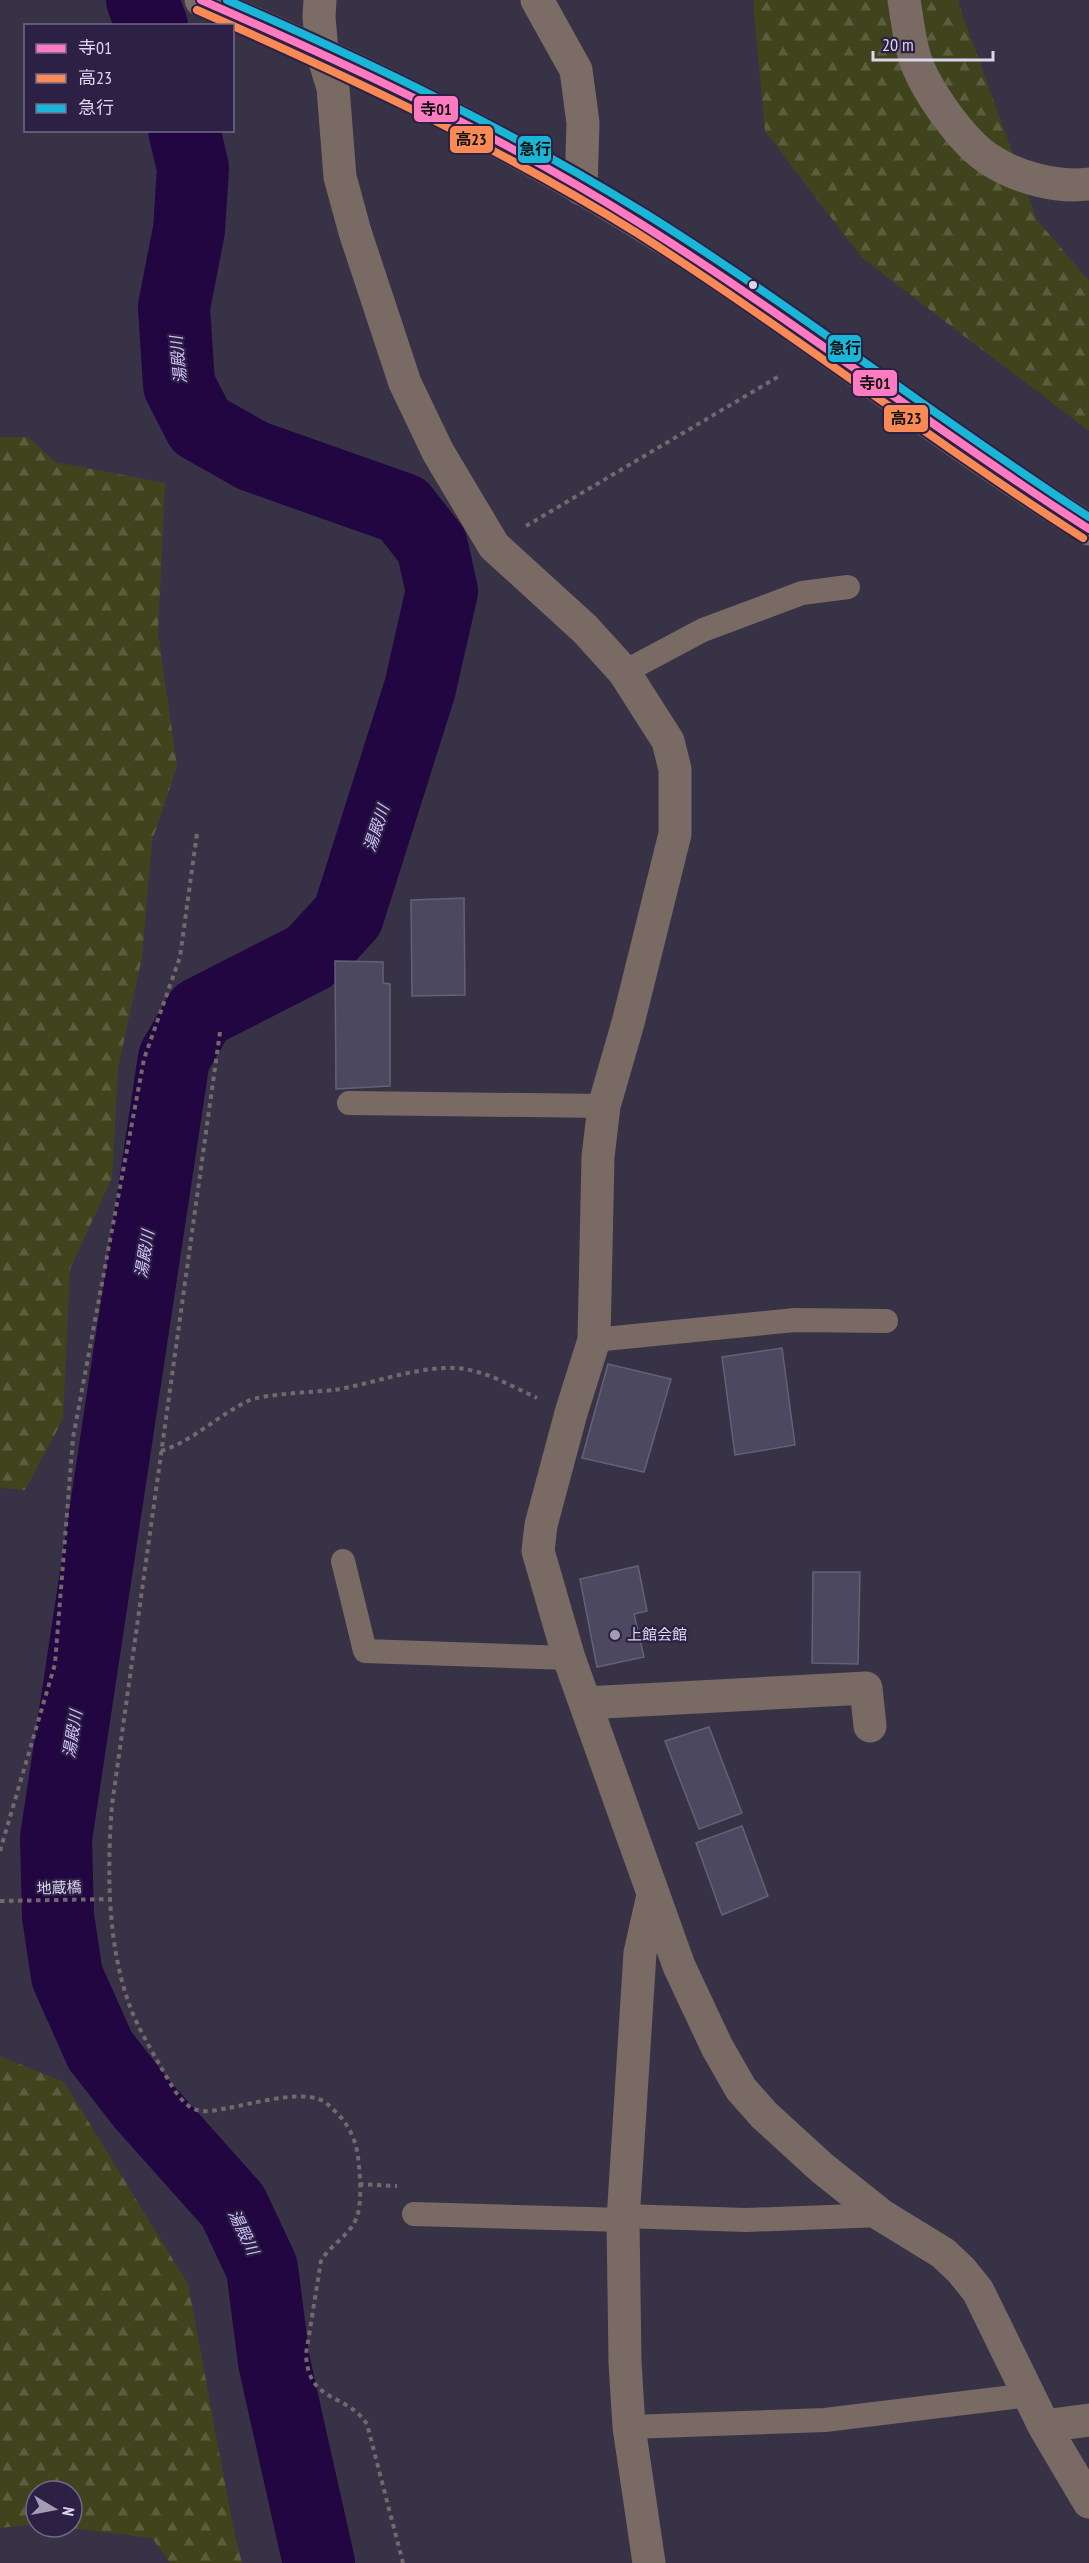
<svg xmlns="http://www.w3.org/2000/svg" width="1089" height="2563" viewBox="0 0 1089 2563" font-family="'PT Sans Narrow','Noto Sans JP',sans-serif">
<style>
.forest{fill:url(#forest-firs)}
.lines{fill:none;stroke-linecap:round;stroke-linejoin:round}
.river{stroke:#210642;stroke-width:72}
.building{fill:#4c4860;stroke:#636274;stroke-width:1.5}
.path{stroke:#73686a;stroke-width:4;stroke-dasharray:4.5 4.5;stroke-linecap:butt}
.lane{stroke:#796a63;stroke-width:24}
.street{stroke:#796a63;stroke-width:33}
.secondary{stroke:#7c6c66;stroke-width:33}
.primary{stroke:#796b6a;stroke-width:33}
.bus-1-casing{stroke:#2c2044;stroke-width:12}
.bus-2-casing{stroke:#2c2044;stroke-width:12}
.bus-3-casing{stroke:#2c2044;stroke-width:12}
.bus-1{stroke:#fe7ac1;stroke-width:8}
.bus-2{stroke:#f98a56;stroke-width:8}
.bus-3{stroke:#1ab6d8;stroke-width:8}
.bus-dot{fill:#dcd6ee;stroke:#2c2044;stroke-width:2}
.poi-dot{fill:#a39db4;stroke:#2c2044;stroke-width:2}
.labels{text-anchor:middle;stroke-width:4.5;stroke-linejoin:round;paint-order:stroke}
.poi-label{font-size:15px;fill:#dcd6ee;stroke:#2c2044;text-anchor:start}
.street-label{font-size:15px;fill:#dcd6ee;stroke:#2c2044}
.water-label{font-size:16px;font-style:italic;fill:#d2c2fe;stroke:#2c2044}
.line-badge{stroke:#2c2044;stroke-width:2}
.pale-badge-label{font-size:16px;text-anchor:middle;font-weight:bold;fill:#111}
</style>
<defs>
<pattern id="forest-firs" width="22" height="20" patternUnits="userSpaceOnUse" patternTransform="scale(1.5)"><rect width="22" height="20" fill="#40441d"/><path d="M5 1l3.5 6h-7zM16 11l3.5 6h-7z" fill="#5b5e3e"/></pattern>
</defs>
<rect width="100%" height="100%" fill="#383247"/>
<path class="forest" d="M 753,0 L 959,0 L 959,5 L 1037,220 L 1089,281 L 1089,431 L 862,258 L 765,131 Z
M 0,437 L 28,437 L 55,462 L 165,483 L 158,633 L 177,766 L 152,841 L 142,957 L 118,1068 L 112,1178 L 70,1269 L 63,1419 L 25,1490 L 0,1488 Z
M 0,2056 L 64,2082 L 188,2284 L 233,2527 L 242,2563 L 170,2563 L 152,2538 L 62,2527 L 72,2527 L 72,2491 L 36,2491 L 36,2524 L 0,2528 Z"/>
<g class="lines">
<path class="river" d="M 142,0 L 152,26
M 184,130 L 193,168 L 189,230 L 174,307 L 179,385 L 200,426 L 253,456 L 403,509 L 432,546 L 442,591 L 420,688 L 348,916 L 310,957 L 200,1013 L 174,1058 L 56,1838 L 58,1916 L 67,1976 L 100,2050 L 142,2104 L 233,2206 L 262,2268 L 274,2362 L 319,2563"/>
</g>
<path class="building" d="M 464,898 L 465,995 L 412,996 L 411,900 Z
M 335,961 L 383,962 L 383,983 L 390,984 L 390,1086 L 336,1089 Z
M 782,1348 L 795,1445 L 735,1455 L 722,1357 Z
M 608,1364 L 671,1379 L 644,1472 L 582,1458 Z
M 638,1566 L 647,1611 L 634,1614 L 644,1657 L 597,1667 L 580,1579 Z
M 813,1572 L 860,1572 L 858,1664 L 812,1663 Z
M 709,1727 L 742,1813 L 699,1829 L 665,1741 Z
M 742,1826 L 768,1896 L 722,1915 L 696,1843 Z"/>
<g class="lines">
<path class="path" d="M 526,526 L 781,375
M 220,1032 L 112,1805 C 107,1869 107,1942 129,2004 C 137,2026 150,2048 162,2069 C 169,2081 179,2101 192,2108 C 203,2114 217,2110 228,2108 C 251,2104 296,2091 318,2099 C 326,2101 330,2107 336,2112 C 347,2123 354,2136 357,2151 C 360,2167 363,2205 356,2219 C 349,2236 330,2245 321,2261 L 306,2354 C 308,2404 346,2392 367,2424 L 403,2563
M 161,1451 C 193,1441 217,1416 248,1401 C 262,1394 315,1392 334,1390 C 372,1384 418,1366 456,1368 C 485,1370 511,1386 537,1398
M 0,1851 L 55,1664 L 73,1438 L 144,1059 L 180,957 L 197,833
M 0,1901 L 111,1899
M 359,2184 L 397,2186"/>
<path class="lane" d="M 624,672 L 703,630 L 802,593 L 848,587
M 349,1103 L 604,1106
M 594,1340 L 795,1320 L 886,1321
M 343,1561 L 365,1651 L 569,1658
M 414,2214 L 623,2220
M 623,2216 L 746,2220 L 881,2215
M 629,2427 L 825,2420 L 1030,2395"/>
<path class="street" d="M 904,0 C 907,18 909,37 914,55 C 923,87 963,144 992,161 C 1019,178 1057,188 1089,184
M 322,52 L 333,88 L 340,177 L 355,232 L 405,383 L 438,452 L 494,546 L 585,629 L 624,672 L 668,741 L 675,769 L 675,834 L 628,1023 L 604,1106 L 598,1157 L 594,1340 L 571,1413 L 541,1525 L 538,1551 L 569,1658 L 679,1966 L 717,2047 L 741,2089 L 764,2115 L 822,2168 L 881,2215 L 943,2253 L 961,2270 L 978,2291 L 1044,2426 L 1089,2502
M 585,1703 L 866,1688 L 870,1726
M 1044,2426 L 1089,2420
M 649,2563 L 629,2427 L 625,2362 L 623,2220 L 640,1953 L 653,1895"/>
<path class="secondary" d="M 320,0 L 319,17 L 322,52
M 537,0 L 576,70 L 583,123 L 581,189"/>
<path class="primary" d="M 201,0 C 373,74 542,157 699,261 C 830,348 955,446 1089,529"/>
<g class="bus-1-casing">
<path id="bus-1" d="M 201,0 C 352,66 502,136 641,224 C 794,320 937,432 1089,529"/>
</g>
<g class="bus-2-casing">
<path id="bus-2" d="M 197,10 C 347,76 497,146 637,233 C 789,330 931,441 1083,538"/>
</g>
<g class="bus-3-casing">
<path id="bus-3" d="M 227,0 C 371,63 512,131 646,214 C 798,309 938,420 1089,517"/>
</g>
<use href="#bus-1" class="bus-1"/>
<use href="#bus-2" class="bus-2"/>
<use href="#bus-3" class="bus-3"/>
</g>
<circle class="bus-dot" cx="753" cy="285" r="5"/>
<circle class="poi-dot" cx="615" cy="1635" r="6"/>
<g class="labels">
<g class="poi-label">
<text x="627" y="1640">上館会館</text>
</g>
<g class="street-label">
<text transform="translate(59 1888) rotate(-2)" y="5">地蔵橋</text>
</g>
<g class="water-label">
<text transform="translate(178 360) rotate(-96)" y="6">湯殿川</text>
<text transform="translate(376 828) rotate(-72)" y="6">湯殿川</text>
<text transform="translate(144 1254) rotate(-81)" y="6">湯殿川</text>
<text transform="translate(72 1734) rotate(-81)" y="6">湯殿川</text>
<text transform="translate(244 2232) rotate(64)" y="6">湯殿川</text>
</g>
</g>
<g class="line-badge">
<rect x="413" y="95" width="46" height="28" rx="6" fill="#fe7ac1"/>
<rect x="449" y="125" width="45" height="29" rx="6" fill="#f98a56"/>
<rect x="517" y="135" width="35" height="29" rx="6" fill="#1ab6d8"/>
<rect x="827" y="334" width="35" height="29" rx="6" fill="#1ab6d8"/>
<rect x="852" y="369" width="46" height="28" rx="6" fill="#fe7ac1"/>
<rect x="883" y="404" width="46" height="29" rx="6" fill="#f98a56"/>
</g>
<g class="pale-badge-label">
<text x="436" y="115">寺01</text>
<text x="471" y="145">高23</text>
<text x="535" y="155">急行</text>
<text x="845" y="354">急行</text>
<text x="875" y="389">寺01</text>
<text x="906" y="424">高23</text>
</g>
<rect x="24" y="24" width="210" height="108" fill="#2c2044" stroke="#726988" stroke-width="1.5"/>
<rect x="36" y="44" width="30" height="9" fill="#fe7ac1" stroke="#726988" stroke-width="1.5"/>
<text x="78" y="54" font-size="18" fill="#dcd6ee">寺01</text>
<rect x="36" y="74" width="30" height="9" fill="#f98a56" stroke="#726988" stroke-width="1.5"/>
<text x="78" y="84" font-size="18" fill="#dcd6ee">高23</text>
<rect x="36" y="104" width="30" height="9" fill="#1ab6d8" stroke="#726988" stroke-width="1.5"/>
<text x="78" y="114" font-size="18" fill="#dcd6ee">急行</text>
<g transform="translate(54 2509) rotate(100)"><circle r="28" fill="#2c2044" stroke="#726988" stroke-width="1.5"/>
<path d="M0-4.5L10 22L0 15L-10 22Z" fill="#a39db4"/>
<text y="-9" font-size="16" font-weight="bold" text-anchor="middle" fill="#dcd6ee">N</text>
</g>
<path d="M873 51v9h120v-9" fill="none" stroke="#dcd6ee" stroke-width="3"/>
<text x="882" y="51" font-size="18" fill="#dcd6ee" stroke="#2c2044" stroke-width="4.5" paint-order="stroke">20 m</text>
</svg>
